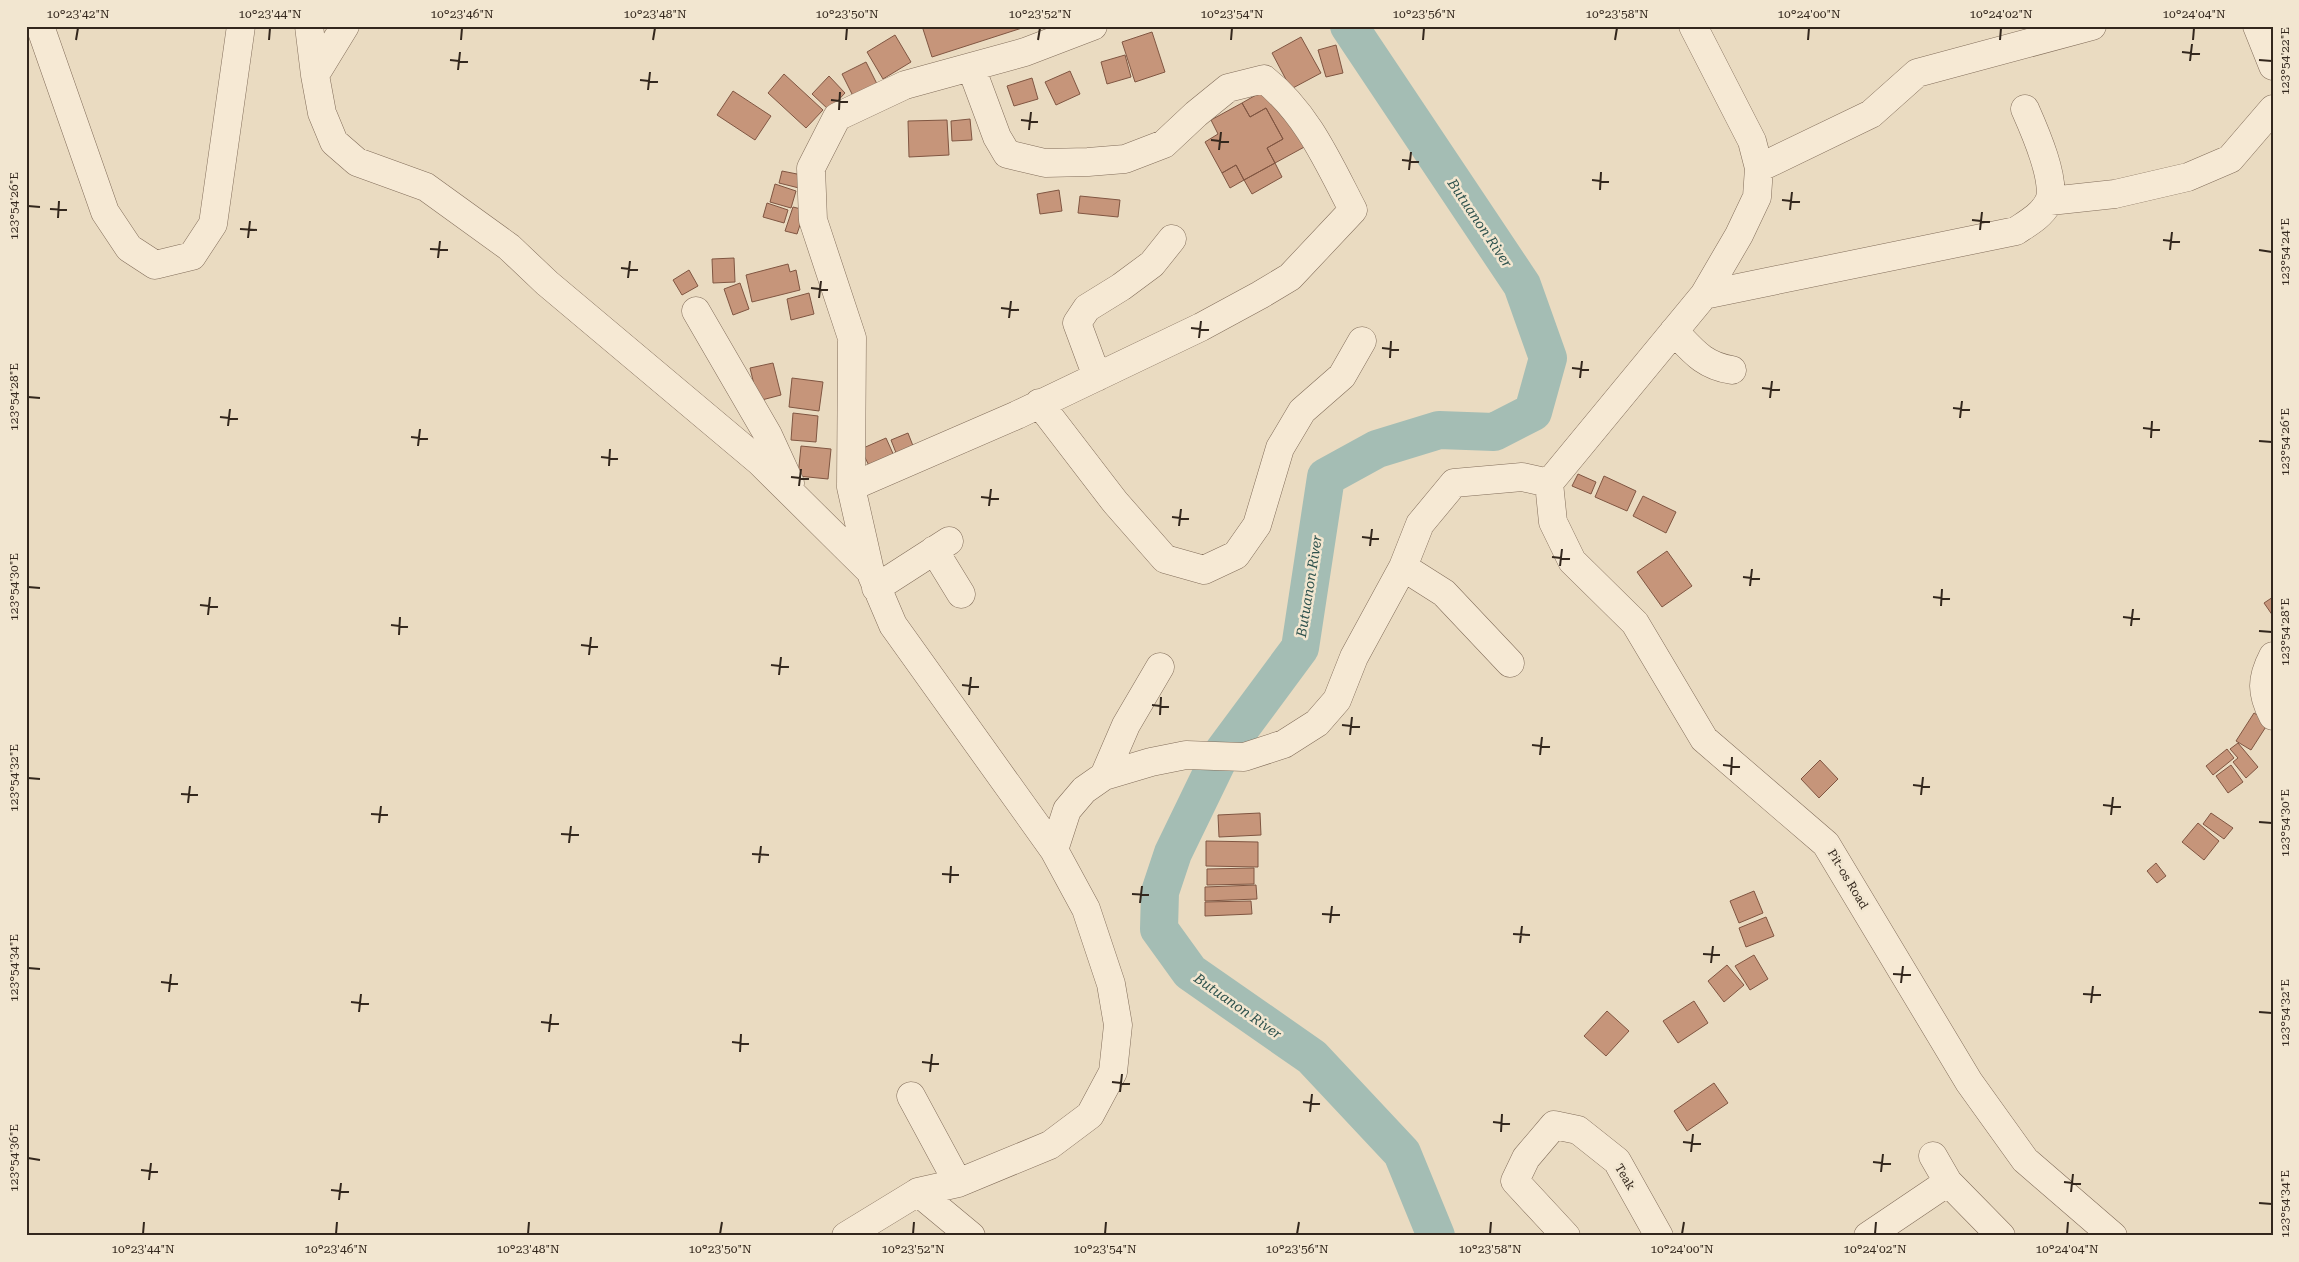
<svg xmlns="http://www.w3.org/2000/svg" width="2299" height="1262" viewBox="0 0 2299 1262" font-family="'Roboto Serif',serif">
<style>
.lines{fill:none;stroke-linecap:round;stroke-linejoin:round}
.river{stroke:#a4bdb4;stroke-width:38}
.building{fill:#c6957a;stroke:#805642}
.minor-casing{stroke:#826d5a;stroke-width:29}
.minor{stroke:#f6e9d4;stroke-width:28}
.ticks{fill:none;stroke:#33271d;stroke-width:2}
.labels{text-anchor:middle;stroke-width:5;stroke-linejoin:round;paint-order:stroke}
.street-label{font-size:12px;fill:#33271d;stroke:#f2e6d0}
.water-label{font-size:14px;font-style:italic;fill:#2e524d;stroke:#f2e6d0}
.neatline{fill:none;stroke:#33271d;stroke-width:2}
.ticks-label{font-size:12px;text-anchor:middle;fill:#33271d}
</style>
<rect width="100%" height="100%" fill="#eadbc1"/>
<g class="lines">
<path class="river" d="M 1349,26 L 1522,285 L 1548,358 L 1533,412 L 1494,432 L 1439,430 L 1377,449 L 1326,477 L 1300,648 L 1220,756 L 1173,853 L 1160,892 L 1159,929 L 1190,972 L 1312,1057 L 1402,1153 L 1436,1236"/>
</g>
<path class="building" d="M 922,26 L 1022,26 L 1022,28 L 932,57 Z
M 1152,32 L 1165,72 L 1135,82 L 1122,42 Z
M 895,35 L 911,62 L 883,79 L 867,52 Z
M 1301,37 L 1321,73 L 1291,89 L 1272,53 Z
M 1336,45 L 1343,73 L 1326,77 L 1318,50 Z
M 1125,55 L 1131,77 L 1107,84 L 1101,62 Z
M 866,62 L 877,84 L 853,96 L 842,74 Z
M 1070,71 L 1080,94 L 1056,105 L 1045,82 Z
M 784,74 L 823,110 L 806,128 L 768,93 Z
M 829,76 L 845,93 L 829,110 L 812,94 Z
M 1032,78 L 1038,99 L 1014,106 L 1007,86 Z
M 1270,87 L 1308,145 L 1275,163 L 1267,148 L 1283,139 L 1266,108 L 1250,117 L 1242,103 Z
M 733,91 L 771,116 L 755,140 L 717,115 Z
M 1242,103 L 1250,117 L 1266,108 L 1283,139 L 1267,148 L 1275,163 L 1244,180 L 1236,165 L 1222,173 L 1205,142 L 1218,134 L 1211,120 Z
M 970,119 L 972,140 L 952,141 L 951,121 Z
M 947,120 L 949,155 L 909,157 L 908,121 Z
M 1275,163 L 1282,177 L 1252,194 L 1244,180 Z
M 1236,165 L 1244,180 L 1230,188 L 1222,173 Z
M 782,171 L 802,175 L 799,188 L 779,183 Z
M 775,184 L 796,191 L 791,208 L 770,202 Z
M 1059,190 L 1062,211 L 1040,214 L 1037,194 Z
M 1080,196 L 1120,200 L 1118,217 L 1078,213 Z
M 767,203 L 788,210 L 784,223 L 763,217 Z
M 793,207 L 805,210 L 797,234 L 785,231 Z
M 734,258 L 735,282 L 713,283 L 712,259 Z
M 788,264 L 790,272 L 796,270 L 800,290 L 752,302 L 746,275 Z
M 689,270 L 698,286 L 682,295 L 673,280 Z
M 740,283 L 749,309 L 733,315 L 724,289 Z
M 809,293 L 814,314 L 791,320 L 787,299 Z
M 773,363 L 781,395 L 758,401 L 750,368 Z
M 792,378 L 823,382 L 819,411 L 789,407 Z
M 793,413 L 818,416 L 816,442 L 791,440 Z
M 908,433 L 915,451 L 898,458 L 891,440 Z
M 886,438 L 895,458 L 871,470 L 861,449 Z
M 801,446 L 831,449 L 828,479 L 798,476 Z
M 1578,474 L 1596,482 L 1591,494 L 1572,486 Z
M 1604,476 L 1636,491 L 1627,511 L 1595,497 Z
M 1643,496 L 1676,512 L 1666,533 L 1633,516 Z
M 1667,551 L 1692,586 L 1662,607 L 1637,572 Z
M 2273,597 L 2273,616 L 2264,603 Z
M 2254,713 L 2269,722 L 2251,750 L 2236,741 Z
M 2238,743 L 2258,767 L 2246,778 L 2233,762 L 2238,758 L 2230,749 Z
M 2227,749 L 2234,758 L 2213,775 L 2206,766 Z
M 1820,760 L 1838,779 L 1819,798 L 1801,779 Z
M 2231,765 L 2243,782 L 2228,793 L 2216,776 Z
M 1260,813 L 1261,835 L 1219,837 L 1218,815 Z
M 2211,813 L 2233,828 L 2224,839 L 2203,824 Z
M 2198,823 L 2219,841 L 2204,860 L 2182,842 Z
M 1206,841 L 1258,842 L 1258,867 L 1206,866 Z
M 2156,863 L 2166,876 L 2157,883 L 2147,871 Z
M 1254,868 L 1254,884 L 1207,885 L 1207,869 Z
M 1256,885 L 1257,899 L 1205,901 L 1205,887 Z
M 1754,891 L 1763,913 L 1739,923 L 1730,901 Z
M 1251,901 L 1252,914 L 1205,916 L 1205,902 Z
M 1766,917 L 1774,936 L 1746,947 L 1739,928 Z
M 1754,955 L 1768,979 L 1750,990 L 1735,966 Z
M 1727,965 L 1744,985 L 1724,1002 L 1708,981 Z
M 1694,1001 L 1708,1023 L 1678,1043 L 1663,1021 Z
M 1607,1011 L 1629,1031 L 1606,1056 L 1584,1036 Z
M 1714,1083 L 1728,1103 L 1687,1131 L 1674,1111 Z"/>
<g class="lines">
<g class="minor-casing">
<path id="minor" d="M 40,26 L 105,212 L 129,248 L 155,265 L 192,256 L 213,224 L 241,26
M 309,26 L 315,75 L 322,113 L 334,142 L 357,162 L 426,187 L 509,247 L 547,283 L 760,462 L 870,571
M 2257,26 L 2273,66
M 315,75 L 345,26
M 1759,168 L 1871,114 L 1917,73 L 2092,26
M 2050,201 L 2115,194 L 2188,177 L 2230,159 L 2273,109
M 1704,295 L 2016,231 C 2028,223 2041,216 2048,203 C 2059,185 2033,127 2025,109
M 696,311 L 768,435 L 790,483
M 1674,331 C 1693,351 1704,366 1732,370
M 1097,377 L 1077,323 L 1087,308 L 1121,287 L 1152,264 L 1172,239
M 1039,403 L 1115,502 L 1165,559 L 1204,570 L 1236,555 L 1257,525 L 1280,448 L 1302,411 L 1342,376 L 1362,341
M 1549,483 L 1553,522 L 1572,561 L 1635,623 L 1704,739 L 1826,844 L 1969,1082 L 2025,1160 L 2113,1236
M 1549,483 L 1704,295 L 1739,235 L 1757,197 L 1759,168 L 1752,141 L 1693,26
M 851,487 L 1017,415 L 1201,327 L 1260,295 L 1290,277 L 1353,210 C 1328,162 1307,113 1264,79 L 1228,88 L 1196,114 L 1164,144 L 1125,159 L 1088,162 L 1045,163 L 1007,154 L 997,137 L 971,67
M 934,550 L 961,594
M 1403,567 L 1444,593 L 1510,663
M 876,588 L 949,541
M 2273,656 C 2261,679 2261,693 2273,716
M 1104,776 L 1126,725 L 1160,667
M 1054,850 L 1067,810 L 1084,790 L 1104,776 L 1151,762 L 1186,755 L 1244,757 L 1284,744 L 1317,723 L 1337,700 L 1354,657 L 1403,567 L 1420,524 L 1454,483 L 1522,477 L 1549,483
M 911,1096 L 958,1183
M 1933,1156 L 1948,1182 L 2001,1236
M 918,1192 L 971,1236
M 846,1236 L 918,1192 L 958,1183 L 1050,1145 L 1090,1115 L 1113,1072 L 1118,1025 L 1111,984 L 1086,909 L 1054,850 L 893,625 L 870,571 L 851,487 L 852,338 L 813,220 L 811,168 L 837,117 L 905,85 L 1025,52 L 1093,26
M 1566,1236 L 1515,1181 L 1526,1158 L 1554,1125 L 1578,1130 L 1617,1161 L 1659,1236
M 1868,1236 L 1948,1182"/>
</g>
<use href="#minor" class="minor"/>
</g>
<path class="ticks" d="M 76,40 L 78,28M 269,40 L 270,28M 461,40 L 462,28M 653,40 L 655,28M 846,40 L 847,28M 1038,40 L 1040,28M 1231,40 L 1232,28M 1423,40 L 1424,28M 1615,40 L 1617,28M 1808,40 L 1809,28M 2000,40 L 2001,28M 2193,40 L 2194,28M 2182,52 L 2200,54M 450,60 L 468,62M 2259,60 L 2272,61M 2190,61 L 2192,44M 458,70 L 460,52M 640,80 L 658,82M 648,90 L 650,72M 831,100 L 848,102M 839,110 L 840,92M 1021,120 L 1038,122M 1029,130 L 1031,112M 1211,140 L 1229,142M 1219,150 L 1221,132M 1402,160 L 1419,162M 1409,170 L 1411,152M 1592,180 L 1609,182M 1600,190 L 1601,172M 1782,200 L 1800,202M 28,206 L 40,207M 50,209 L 67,210M 1790,210 L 1792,192M 58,218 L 59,201M 1972,220 L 1990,222M 240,229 L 257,230M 1980,230 L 1982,212M 248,238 L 250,221M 2163,240 L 2180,242M 430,249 L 448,250M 2170,250 L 2172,232M 2259,250 L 2272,252M 438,258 L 440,241M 621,268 L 638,270M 628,278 L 630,261M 811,288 L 828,290M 819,298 L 821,281M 1001,308 L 1019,310M 1009,318 L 1011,301M 1191,328 L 1209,330M 1199,338 L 1201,321M 1382,348 L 1399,350M 1390,358 L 1391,341M 1572,368 L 1589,370M 1580,378 L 1582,361M 1762,388 L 1780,390M 28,397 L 40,398M 1770,398 L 1772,381M 1953,408 L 1970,410M 220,417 L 238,419M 1960,418 L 1962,401M 228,426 L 230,409M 2143,428 L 2160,430M 411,437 L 428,439M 2151,438 L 2152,421M 2259,441 L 2272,442M 418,446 L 420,429M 601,457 L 618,459M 609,466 L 610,449M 791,477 L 809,479M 799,486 L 801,469M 981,497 L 999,499M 989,506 L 991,489M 1172,517 L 1189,519M 1179,526 L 1181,509M 1362,537 L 1379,539M 1370,546 L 1372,529M 1552,557 L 1570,559M 1560,566 L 1562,549M 1743,577 L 1760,579M 1750,586 L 1752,569M 28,587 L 40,588M 1933,597 L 1950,599M 200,605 L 218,607M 1941,606 L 1942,589M 208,615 L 210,597M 2123,617 L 2140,619M 391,625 L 408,627M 2131,626 L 2133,609M 2259,631 L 2272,632M 399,635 L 400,617M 581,645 L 598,647M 589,655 L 591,637M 771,665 L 789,667M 779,675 L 781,657M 962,685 L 979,687M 969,695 L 971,677M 1152,705 L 1169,707M 1160,715 L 1161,697M 1342,725 L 1360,727M 1350,735 L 1352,717M 1532,745 L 1550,747M 1540,755 L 1542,737M 1723,765 L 1740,767M 1731,775 L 1732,757M 28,778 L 40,779M 1913,785 L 1930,787M 181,794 L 198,795M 1921,795 L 1923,777M 188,803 L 190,786M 2103,805 L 2121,807M 371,814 L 388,815M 2111,815 L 2113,797M 2259,822 L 2272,823M 379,823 L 381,806M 561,834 L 579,835M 569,843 L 571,826M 752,854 L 769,855M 759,863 L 761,846M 942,874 L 959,875M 950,883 L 951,866M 1132,894 L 1149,895M 1140,903 L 1142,886M 1322,914 L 1340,915M 1330,923 L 1332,906M 1513,934 L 1530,935M 1520,943 L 1522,926M 1703,954 L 1720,955M 1711,963 L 1713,946M 28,968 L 40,969M 1893,974 L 1911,975M 161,982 L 178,984M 1901,983 L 1903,966M 169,992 L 171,974M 2083,994 L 2101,995M 351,1002 L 369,1004M 2091,1003 L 2093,986M 359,1012 L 361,994M 2259,1012 L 2272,1013M 541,1022 L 559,1024M 549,1032 L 551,1014M 732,1042 L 749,1044M 740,1052 L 741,1034M 922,1062 L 939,1064M 930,1072 L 932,1054M 1112,1082 L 1130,1084M 1120,1092 L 1122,1074M 1303,1102 L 1320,1104M 1310,1112 L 1312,1094M 1493,1122 L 1510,1124M 1501,1132 L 1502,1114M 1683,1142 L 1701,1144M 1691,1152 L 1693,1134M 28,1158 L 40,1160M 1873,1162 L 1891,1164M 141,1170 L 158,1172M 1881,1172 L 1883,1154M 149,1180 L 151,1163M 2064,1182 L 2081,1184M 331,1190 L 349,1192M 2071,1192 L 2073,1174M 339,1200 L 341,1183M 2259,1203 L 2272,1204M 143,1234 L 144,1222M 336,1234 L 337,1222M 528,1234 L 529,1222M 720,1234 L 722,1222M 913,1234 L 914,1222M 1105,1234 L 1106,1222M 1297,1234 L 1299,1222M 1490,1234 L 1491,1222M 1682,1234 L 1684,1222M 1875,1234 L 1876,1222M 2067,1234 L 2068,1222"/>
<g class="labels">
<g class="street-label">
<text transform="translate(1848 879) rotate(59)" y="4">Pit-os Road</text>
<text transform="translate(1625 1177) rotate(59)" y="4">Teak</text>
</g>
<g class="water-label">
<text transform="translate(1480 223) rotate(56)" y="5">Butuanon River</text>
<text transform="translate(1309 586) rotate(-81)" y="5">Butuanon River</text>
<text transform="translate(1238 1006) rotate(35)" y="5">Butuanon River</text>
</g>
</g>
<rect width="2299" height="1262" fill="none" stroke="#f2e6d0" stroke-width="55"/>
<rect x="28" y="28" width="2244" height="1206" class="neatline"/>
<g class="ticks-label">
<text x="78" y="18">10°23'42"N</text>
<text x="270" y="18">10°23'44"N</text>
<text x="462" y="18">10°23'46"N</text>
<text x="655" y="18">10°23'48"N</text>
<text x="847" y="18">10°23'50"N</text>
<text x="1040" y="18">10°23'52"N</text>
<text x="1232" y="18">10°23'54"N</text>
<text x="1424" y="18">10°23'56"N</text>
<text x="1617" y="18">10°23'58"N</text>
<text x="1809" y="18">10°24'00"N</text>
<text x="2001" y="18">10°24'02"N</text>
<text x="2194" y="18">10°24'04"N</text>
<text transform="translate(2285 61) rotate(-90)" y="4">123°54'22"E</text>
<text transform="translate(14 206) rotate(-90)" y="4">123°54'26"E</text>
<text transform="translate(2285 252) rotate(-90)" y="4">123°54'24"E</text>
<text transform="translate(14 397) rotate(-90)" y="4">123°54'28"E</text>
<text transform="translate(2285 442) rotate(-90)" y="4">123°54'26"E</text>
<text transform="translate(14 587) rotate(-90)" y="4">123°54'30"E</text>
<text transform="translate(2285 632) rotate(-90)" y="4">123°54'28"E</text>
<text transform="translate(14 778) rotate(-90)" y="4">123°54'32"E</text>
<text transform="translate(2285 823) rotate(-90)" y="4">123°54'30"E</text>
<text transform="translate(14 968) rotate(-90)" y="4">123°54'34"E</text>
<text transform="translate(2285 1013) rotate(-90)" y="4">123°54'32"E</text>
<text transform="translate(14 1158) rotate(-90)" y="4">123°54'36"E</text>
<text transform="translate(2285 1204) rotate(-90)" y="4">123°54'34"E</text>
<text x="143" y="1253">10°23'44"N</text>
<text x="336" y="1253">10°23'46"N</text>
<text x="528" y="1253">10°23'48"N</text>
<text x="720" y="1253">10°23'50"N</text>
<text x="913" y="1253">10°23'52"N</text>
<text x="1105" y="1253">10°23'54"N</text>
<text x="1297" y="1253">10°23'56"N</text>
<text x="1490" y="1253">10°23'58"N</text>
<text x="1682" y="1253">10°24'00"N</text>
<text x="1875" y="1253">10°24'02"N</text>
<text x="2067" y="1253">10°24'04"N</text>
</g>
</svg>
